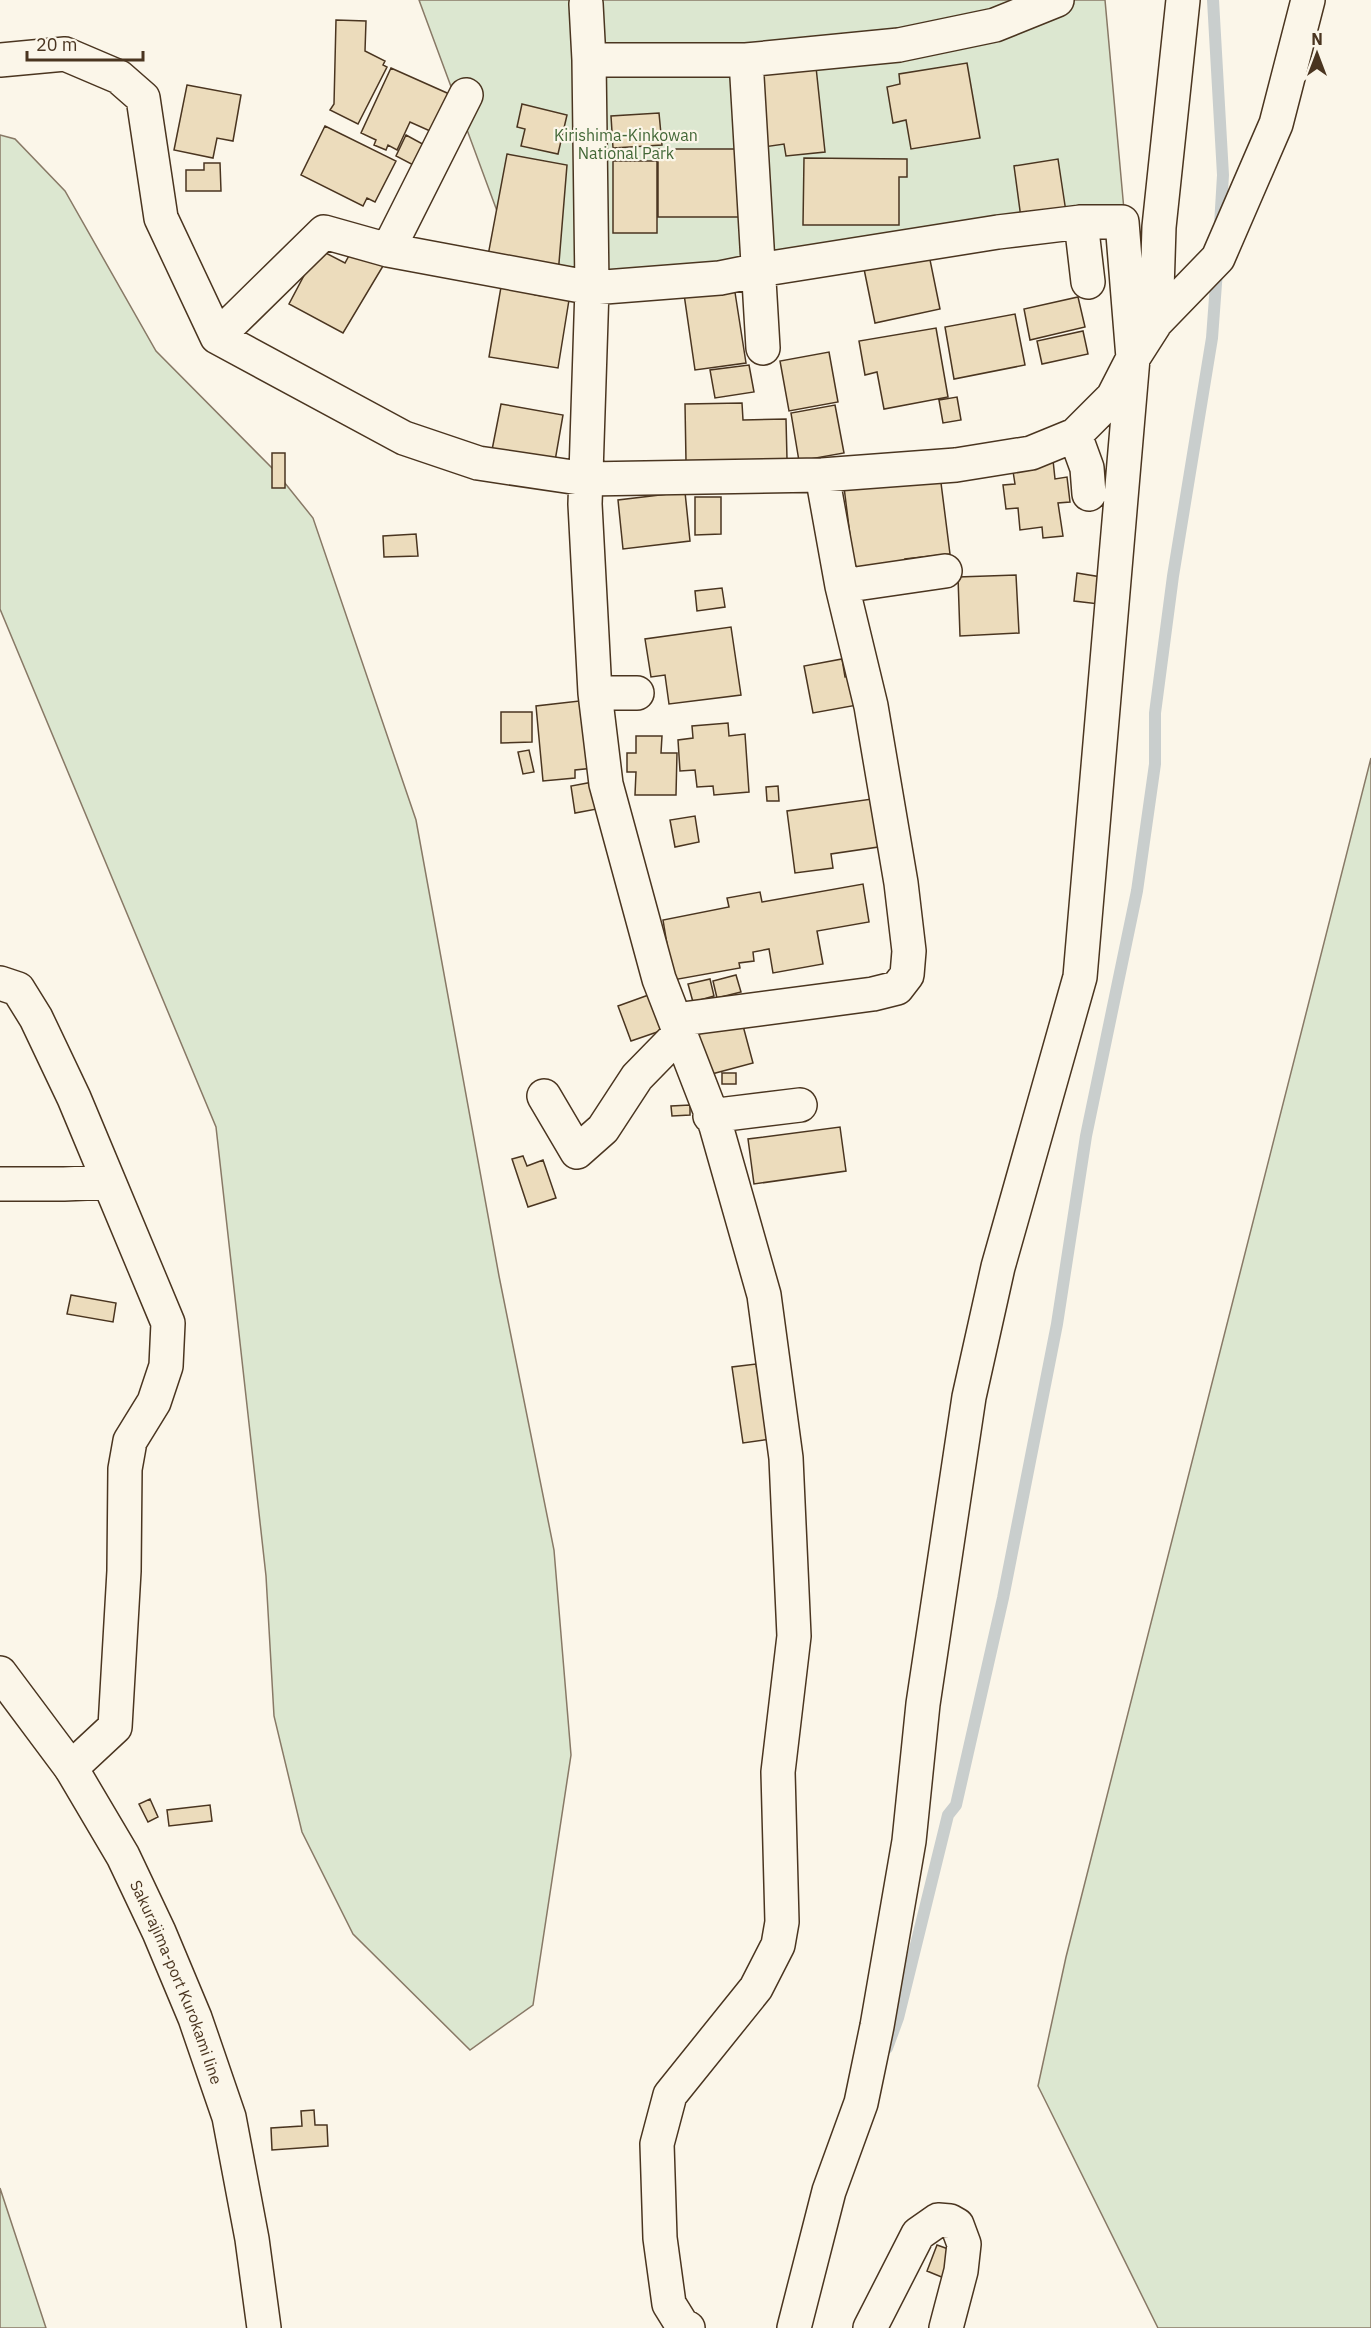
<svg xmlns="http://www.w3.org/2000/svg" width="1371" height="2328" viewBox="0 0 1371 2328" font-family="'IBM Plex Sans',sans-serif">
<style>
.green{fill:#dce7d0;stroke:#887966;stroke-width:1.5}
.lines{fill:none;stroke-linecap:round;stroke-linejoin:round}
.stream{stroke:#c9cecd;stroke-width:12}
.building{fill:#ecdcbc;stroke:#4a3520;stroke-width:1.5}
.street-casing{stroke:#4a3520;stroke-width:36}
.primary-casing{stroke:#4a3520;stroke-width:36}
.street{stroke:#fbf6e9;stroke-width:33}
.primary{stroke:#fbf6e9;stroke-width:33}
.labels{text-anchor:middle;stroke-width:4.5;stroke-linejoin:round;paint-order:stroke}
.park-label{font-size:16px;fill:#436837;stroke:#fbf6e9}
.street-label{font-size:16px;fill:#4a3520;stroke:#fbf6e9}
</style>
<rect width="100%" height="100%" fill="#fbf6e9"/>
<path class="green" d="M 419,0 L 1105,0 L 1124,210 L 531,303 Z
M 0,135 L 15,139 L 65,191 L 156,351 L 276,472 L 313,518 L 416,820 L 499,1276 L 554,1550 L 571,1755 L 533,2005 L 470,2050 L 353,1934 L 302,1832 L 274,1716 L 266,1576 L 216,1127 L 0,609 Z
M 1371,758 L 1371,2328 L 1158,2328 L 1038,2086 L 1066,1957 Z
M 0,2188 L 46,2328 L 0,2328 Z"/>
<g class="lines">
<path class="stream" d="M 1213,0 L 1223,175 L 1220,225
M 887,2048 L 898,2018 L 948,1815 L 956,1805 L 1003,1598 L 1057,1324 L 1086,1136 L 1137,891 L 1155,764 L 1155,713 L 1173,576 L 1212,338 L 1217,270"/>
</g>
<path class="building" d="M 336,20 L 366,21 L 365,51 L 385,61 L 383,65 L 387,67 L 358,124 L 330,110 L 334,104 Z
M 967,63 L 980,138 L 911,149 L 906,120 L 893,123 L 887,87 L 900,84 L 899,74 Z
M 816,67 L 825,152 L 786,156 L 784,144 L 764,147 L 756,74 Z
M 391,68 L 456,97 L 439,135 L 410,122 L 397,150 L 388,145 L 386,150 L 374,145 L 376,140 L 361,133 Z
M 187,85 L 241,95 L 233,141 L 217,138 L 213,158 L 174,150 Z
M 522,104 L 567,115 L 558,154 L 521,146 L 525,129 L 517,127 Z
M 659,113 L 662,145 L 613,148 L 611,116 Z
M 325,126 L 396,161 L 375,202 L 367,198 L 363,206 L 301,175 Z
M 406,135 L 430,148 L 419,168 L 396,156 Z
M 658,149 L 743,149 L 743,217 L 658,217 Z
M 507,154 L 567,165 L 558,275 L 487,261 Z
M 804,158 L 907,159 L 907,177 L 899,177 L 899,225 L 803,225 Z
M 1058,159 L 1066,212 L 1021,218 L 1014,166 Z
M 613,161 L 657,161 L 657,233 L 613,233 Z
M 204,163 L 220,163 L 221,191 L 186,191 L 186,170 L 204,170 Z
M 318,249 L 345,263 L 352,250 L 383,266 L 343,333 L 289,304 Z
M 928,250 L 940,309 L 875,323 L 863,264 Z
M 502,281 L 537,286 L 535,295 L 569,300 L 558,368 L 489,357 Z
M 734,286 L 746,363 L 695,370 L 684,294 Z
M 1078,297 L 1085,327 L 1030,340 L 1024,309 Z
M 1015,314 L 1025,365 L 954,379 L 945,327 Z
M 936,328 L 948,397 L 884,409 L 877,372 L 865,375 L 859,341 Z
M 1083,331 L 1088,354 L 1042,364 L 1037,341 Z
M 829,352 L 838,402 L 789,411 L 780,361 Z
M 749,365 L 754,392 L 715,398 L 710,370 Z
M 957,397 L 961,420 L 943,423 L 939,400 Z
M 742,403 L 743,420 L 786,419 L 787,459 L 686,461 L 685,404 Z
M 501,404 L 563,415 L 555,461 L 492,450 Z
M 835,405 L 844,453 L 799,461 L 791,413 Z
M 272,453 L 285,453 L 285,488 L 272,488 Z
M 1053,460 L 1055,479 L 1067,477 L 1070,502 L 1058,503 L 1063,536 L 1043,538 L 1042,527 L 1020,530 L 1018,508 L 1006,509 L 1003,485 L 1015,484 L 1012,465 Z
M 940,475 L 950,554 L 905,559 L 907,570 L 855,576 L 844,487 Z
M 685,492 L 690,541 L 623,549 L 618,500 Z
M 695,497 L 721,497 L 721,534 L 695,535 Z
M 416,534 L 418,556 L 384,557 L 383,536 Z
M 1077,573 L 1101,577 L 1099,604 L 1074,601 Z
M 1016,575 L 1019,633 L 960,636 L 958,577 Z
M 722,588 L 725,607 L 697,611 L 695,591 Z
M 731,627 L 741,695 L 669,704 L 665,675 L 651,677 L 645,639 Z
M 842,659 L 845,677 L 857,675 L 863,704 L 813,713 L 804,666 Z
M 588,700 L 594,768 L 575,770 L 575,778 L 543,781 L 536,706 Z
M 501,712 L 532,712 L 532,742 L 501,743 Z
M 728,723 L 729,736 L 745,734 L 749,792 L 714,795 L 713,786 L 697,787 L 695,770 L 680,771 L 678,740 L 693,738 L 692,726 Z
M 636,736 L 662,736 L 661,753 L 677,753 L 676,795 L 635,795 L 636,772 L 627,772 L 627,753 L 636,753 Z
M 529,750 L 534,772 L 523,774 L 518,752 Z
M 593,782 L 597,809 L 575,813 L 571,786 Z
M 778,786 L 779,801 L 767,801 L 766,787 Z
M 879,798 L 885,846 L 831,854 L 833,868 L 795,873 L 787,811 Z
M 695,816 L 699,842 L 675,847 L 670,820 Z
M 863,884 L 869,922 L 817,931 L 823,964 L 773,973 L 769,949 L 753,952 L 754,961 L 739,963 L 740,968 L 673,980 L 663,920 L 729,907 L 727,898 L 760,892 L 762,902 Z
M 736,975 L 741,992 L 717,998 L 713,981 Z
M 710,979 L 714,996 L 693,1002 L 688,984 Z
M 654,993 L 666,1029 L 631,1041 L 618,1006 Z
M 742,1022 L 753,1063 L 708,1075 L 698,1034 Z
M 722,1073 L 736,1073 L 736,1084 L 722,1084 Z
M 690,1105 L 690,1115 L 672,1116 L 671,1106 Z
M 840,1127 L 846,1171 L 754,1184 L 748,1139 Z
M 523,1156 L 527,1166 L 543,1160 L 556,1198 L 528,1207 L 512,1159 Z
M 71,1295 L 116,1303 L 113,1322 L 67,1314 Z
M 756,1364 L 758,1375 L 768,1373 L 777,1438 L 743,1443 L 732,1367 Z
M 150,1799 L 158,1817 L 148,1822 L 139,1804 Z
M 210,1805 L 212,1821 L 169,1826 L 167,1810 Z
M 314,2110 L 315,2125 L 327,2125 L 328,2146 L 272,2150 L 271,2128 L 302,2126 L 301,2111 Z
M 937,2245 L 954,2251 L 944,2278 L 927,2271 Z"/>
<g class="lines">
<g class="street-casing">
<path id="street" d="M 586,4 L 589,60
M 0,60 L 65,54 L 119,77 L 143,98 L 161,218 L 217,337 L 404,438 L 478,463 L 586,479 L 822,475 L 956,465 L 1031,453 L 1075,435 L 1113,397 L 1133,358 L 1156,322 L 1218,258 L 1276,124 L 1308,0
M 746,60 L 763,348
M 1081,222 L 1088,282
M 388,250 L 466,95
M 1156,322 L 1159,227 L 1183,0
M 217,337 L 324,232 L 388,250 L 592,288 L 720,278 L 759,270 L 998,232 L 1081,222 L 1122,222 L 1133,358 L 1080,977 L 998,1267 L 969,1397 L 923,1704 L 909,1841 L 877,2026 L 861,2103 L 829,2191 L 794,2328
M 1075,435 L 1087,468 L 1089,494
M 842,586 L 945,571
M 595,693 L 637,693
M 0,983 L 18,989 L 36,1018 L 74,1098 L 168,1323 L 166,1366 L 154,1402 L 130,1441 L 125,1469 L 124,1571 L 115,1727 L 71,1768
M 675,1020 L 873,994 L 897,988 L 907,975 L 909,951 L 901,883 L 871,706 L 842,586 L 822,475
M 544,1096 L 577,1152 L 603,1129 L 637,1077 L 680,1033
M 710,1116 L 800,1105
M 0,1184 L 64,1184 L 109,1182
M 688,2328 L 682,2325 L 669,2304 L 660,2238 L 657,2144 L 670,2095 L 756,1988 L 778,1945 L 782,1922 L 778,1772 L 794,1636 L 786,1458 L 764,1295 L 716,1126 L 659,979 L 606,784 L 595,693 L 585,504 L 592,288 L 589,60 L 746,60 L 899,45 L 995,25 L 1057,0
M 870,2328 L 918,2234 L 938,2220 L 950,2221 L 957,2225 L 964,2244 L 961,2271 L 946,2328"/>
</g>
<g class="primary-casing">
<g id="primary">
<path id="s1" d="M 0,1673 L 71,1768 L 123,1856 L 159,1932 L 195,2018 L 229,2117 L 252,2239 L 264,2328"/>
</g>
</g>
<use href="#street" class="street"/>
<use href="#primary" class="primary"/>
</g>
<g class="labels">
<g class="park-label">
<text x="626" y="141">Kirishima-Kinkowan<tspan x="626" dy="18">National Park</tspan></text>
</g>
<g class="street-label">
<text dy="6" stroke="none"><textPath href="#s1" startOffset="358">Sakurajima-port Kurokami line</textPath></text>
</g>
</g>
<g transform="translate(1317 54)" stroke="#fbf6e9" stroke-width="4.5" paint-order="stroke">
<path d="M0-4.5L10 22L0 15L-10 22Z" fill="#4a3520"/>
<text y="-9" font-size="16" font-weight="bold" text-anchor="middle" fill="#4a3520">N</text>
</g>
<path d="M27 51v9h116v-9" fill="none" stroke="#4a3520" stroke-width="3"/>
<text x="36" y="51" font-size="18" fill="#4a3520" stroke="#fbf6e9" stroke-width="4.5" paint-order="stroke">20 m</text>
</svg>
